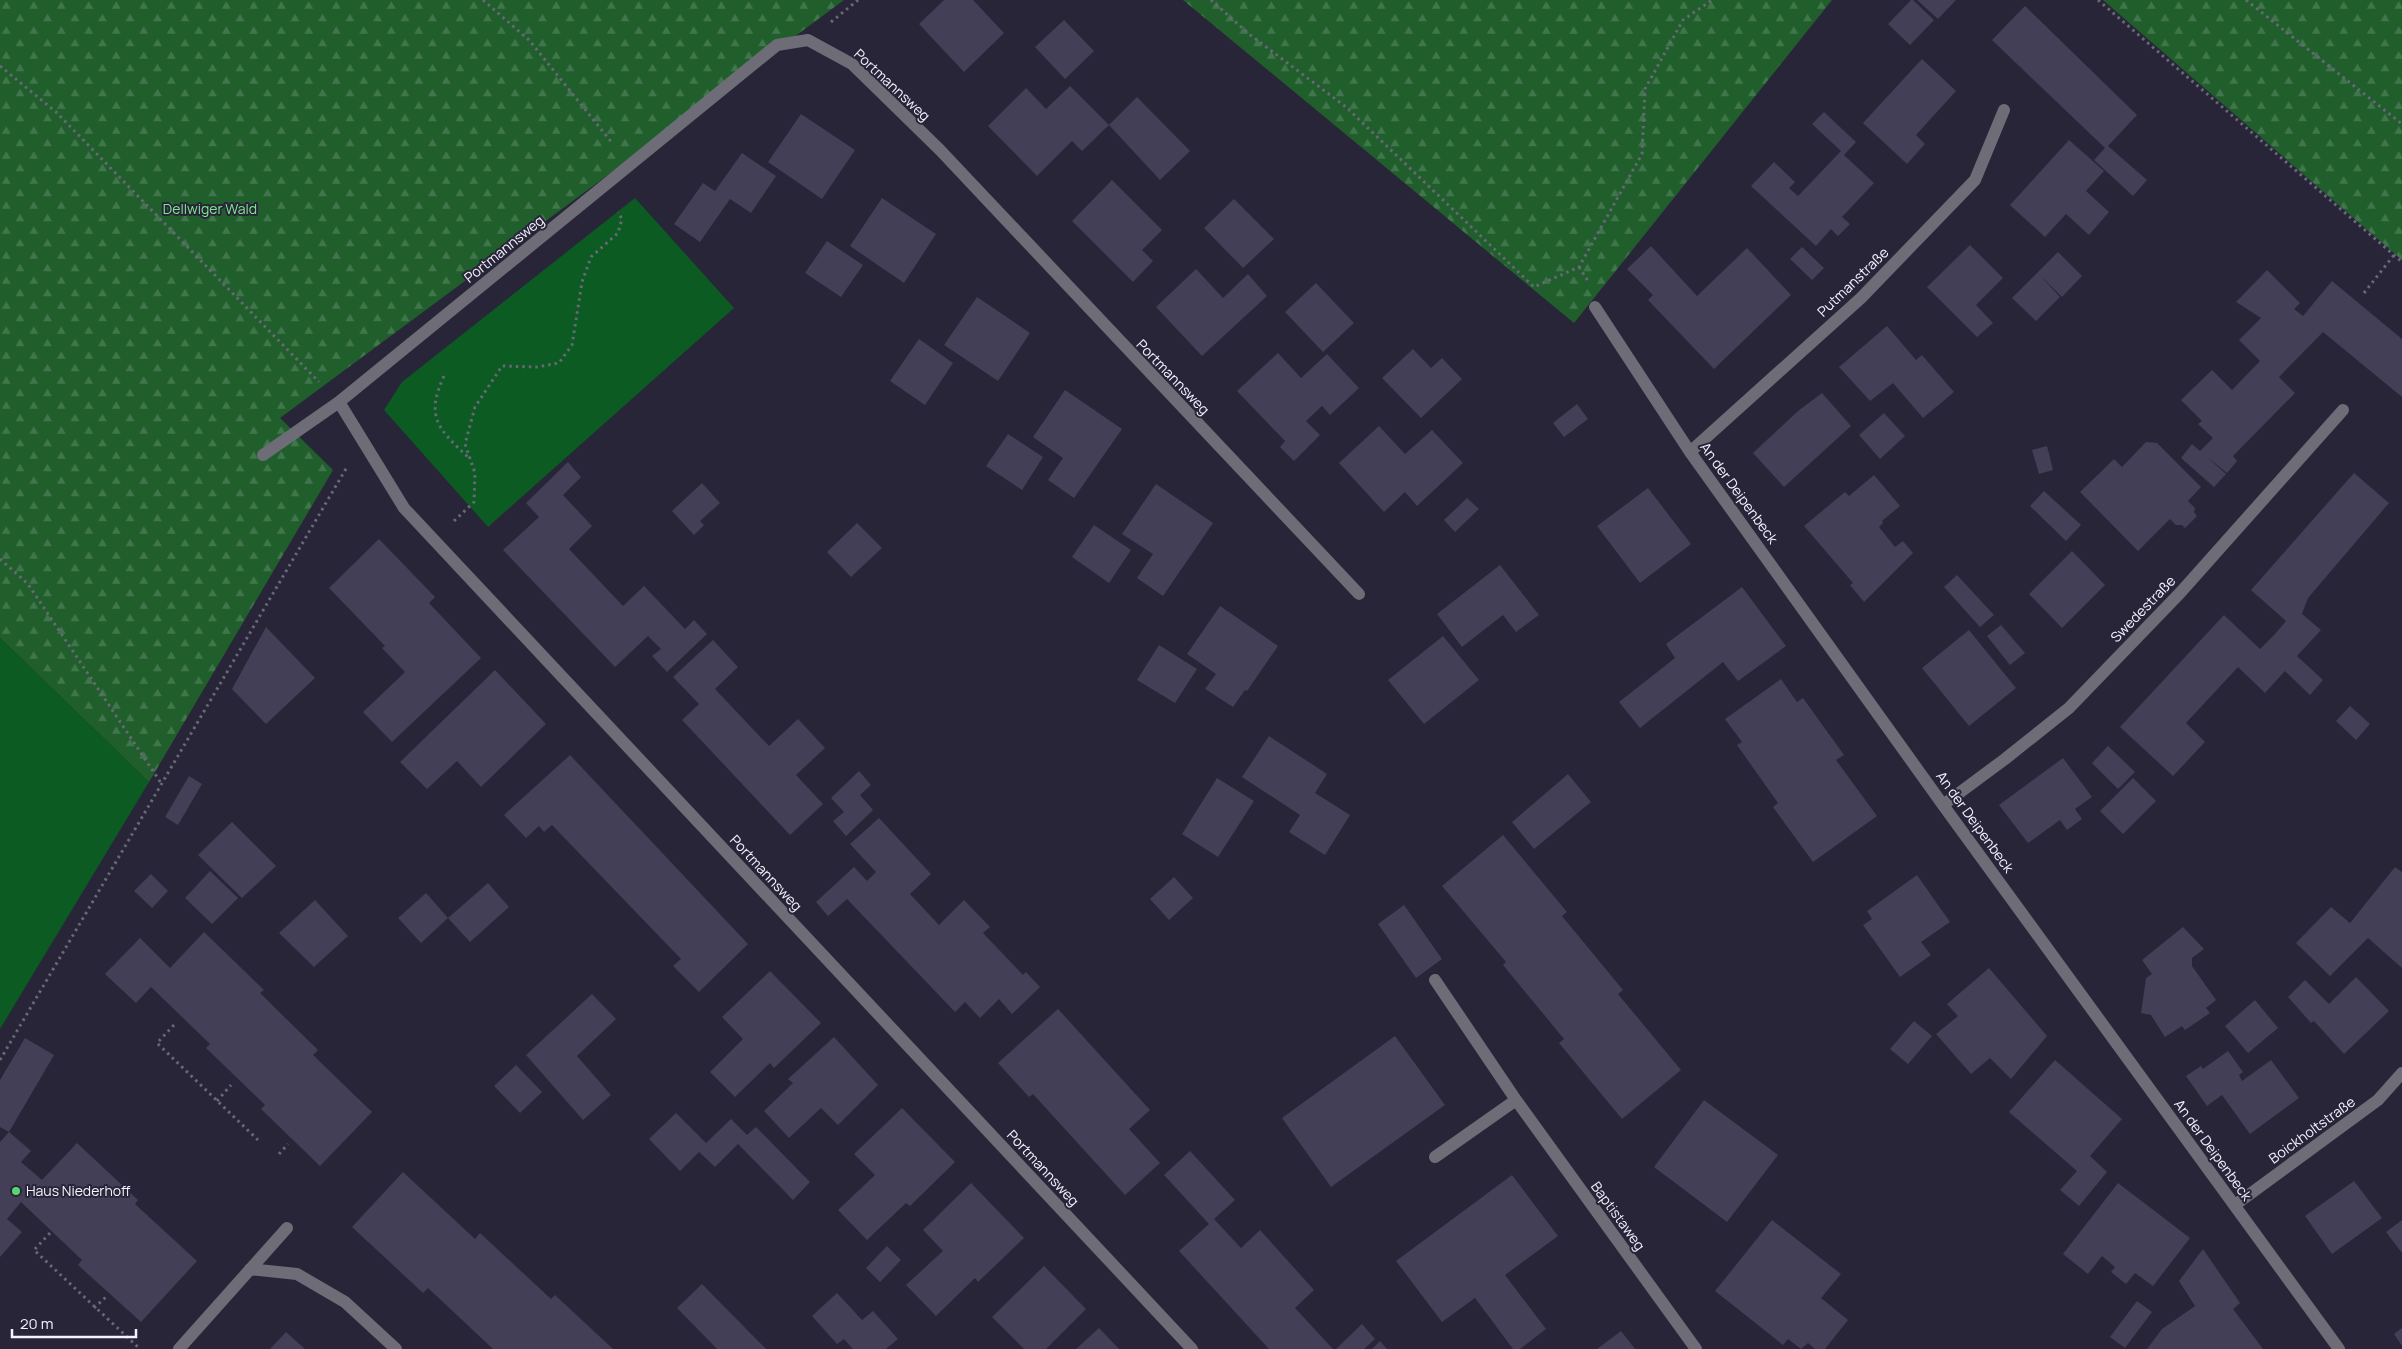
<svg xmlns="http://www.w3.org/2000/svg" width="2402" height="1349" viewBox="0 0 2402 1349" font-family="Manrope,sans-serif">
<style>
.forest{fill:url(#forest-firs)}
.park{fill:#0b5b22}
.building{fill:#423f56}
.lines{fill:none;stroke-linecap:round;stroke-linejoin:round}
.path{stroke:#696778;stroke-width:3;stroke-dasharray:2.5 4;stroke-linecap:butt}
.street{stroke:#6d6c77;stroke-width:12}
.poi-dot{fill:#58d570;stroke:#282539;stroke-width:2}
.labels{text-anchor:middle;stroke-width:4;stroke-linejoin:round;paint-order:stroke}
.street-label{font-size:14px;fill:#f4f3ff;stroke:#282539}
.park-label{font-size:14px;fill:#7ee88e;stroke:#282539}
.poi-label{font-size:14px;fill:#f4f3ff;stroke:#282539;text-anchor:start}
</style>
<defs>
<pattern id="forest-firs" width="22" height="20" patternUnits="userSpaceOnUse" patternTransform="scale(1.25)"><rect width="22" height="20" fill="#205f2c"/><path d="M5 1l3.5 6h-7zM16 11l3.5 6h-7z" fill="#41764c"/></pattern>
</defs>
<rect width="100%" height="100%" fill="#282539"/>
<path class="forest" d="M 0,0 L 844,0 L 280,418 L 333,470 L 149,782 L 0,638 Z
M 1183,0 L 1832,0 L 1574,323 Z
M 2103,0 L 2402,0 L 2402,260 Z"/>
<path class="park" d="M 635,198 L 734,308 L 488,527 L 384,410 L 402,382 Z
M 0,638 L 149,782 L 0,1029 Z"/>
<path class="building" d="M 944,0 L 973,0 L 1004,33 L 964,72 L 919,24 Z
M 1911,0 L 1913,0 L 1934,20 L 1910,45 L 1888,24 Z
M 1917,0 L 1956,0 L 1938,19 Z
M 2025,6 L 2137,115 L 2108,146 L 2147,180 L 2133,196 L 2094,160 L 2105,148 L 1992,40 Z
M 1064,20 L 1094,51 L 1065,79 L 1035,47 Z
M 1922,59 L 1956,91 L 1916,135 L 1925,144 L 1907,164 L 1863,123 Z
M 1070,86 L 1109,125 L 1137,97 L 1190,151 L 1160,180 L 1109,125 L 1082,151 L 1072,141 L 1037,176 L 988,126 L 1026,88 L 1046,109 Z
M 1824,112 L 1856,142 L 1844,155 L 1874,183 L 1842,217 L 1850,224 L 1838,236 L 1831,229 L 1816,246 L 1751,186 L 1774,162 L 1795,182 L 1789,188 L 1798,196 L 1841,151 L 1812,124 Z
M 801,114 L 855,150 L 822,199 L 768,162 Z
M 2069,140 L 2104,171 L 2086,191 L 2109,212 L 2089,235 L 2066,214 L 2045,237 L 2010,205 Z
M 742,153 L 776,176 L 751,213 L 730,199 L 700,242 L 674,224 L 703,183 L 715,191 Z
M 1112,180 L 1162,230 L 1142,250 L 1153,261 L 1133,282 L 1072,221 Z
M 882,198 L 936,234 L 904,283 L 850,246 Z
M 1234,199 L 1274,239 L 1243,268 L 1204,228 Z
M 827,241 L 863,265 L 841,297 L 805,273 Z
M 1970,245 L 2003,278 L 1976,305 L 1993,323 L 1977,337 L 1927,287 Z
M 1651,246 L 1697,296 L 1747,248 L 1791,295 L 1714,369 L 1648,300 L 1653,295 L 1627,269 Z
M 1802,247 L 1824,268 L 1812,280 L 1790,259 Z
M 2058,252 L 2082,276 L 2062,297 L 2040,275 L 2060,297 L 2036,321 L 2012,298 Z
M 1196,269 L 1223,298 L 1248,274 L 1267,296 L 1202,356 L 1156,307 Z
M 2267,270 L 2300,303 L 2294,309 L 2303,316 L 2332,281 L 2402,339 L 2402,397 L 2323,332 L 2279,377 L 2295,393 L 2233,456 L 2237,461 L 2227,473 L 2207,457 L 2226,474 L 2214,487 L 2181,458 L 2192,444 L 2200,451 L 2213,438 L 2198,424 L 2202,421 L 2181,400 L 2212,370 L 2232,390 L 2260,361 L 2239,340 L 2261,318 L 2236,302 Z
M 1316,283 L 1354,323 L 1323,352 L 1285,312 Z
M 977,297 L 1030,333 L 998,381 L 944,345 Z
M 1887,326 L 1916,360 L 1922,355 L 1954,392 L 1923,418 L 1893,383 L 1870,401 L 1839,367 Z
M 919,339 L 953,363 L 925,405 L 890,381 Z
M 1413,349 L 1431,368 L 1442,358 L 1462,379 L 1421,418 L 1382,378 Z
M 1278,353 L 1301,378 L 1327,354 L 1359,388 L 1330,415 L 1322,406 L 1306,421 L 1320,435 L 1294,461 L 1280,447 L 1285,441 L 1237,391 Z
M 1065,390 L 1122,429 L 1074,498 L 1048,480 L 1063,458 L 1033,437 Z
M 1822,393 L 1851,426 L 1784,487 L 1753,453 L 1798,411 Z
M 1577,404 L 1588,419 L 1564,437 L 1553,423 Z
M 1884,413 L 1905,436 L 1880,459 L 1859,435 Z
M 1379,426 L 1405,454 L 1432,430 L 1463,463 L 1417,506 L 1405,492 L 1384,512 L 1339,463 Z
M 1008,434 L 1043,457 L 1022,490 L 986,466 Z
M 2146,442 L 2157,443 L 2201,487 L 2188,501 L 2195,508 L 2194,512 L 2197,516 L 2185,528 L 2182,525 L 2176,525 L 2170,519 L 2138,551 L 2080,492 L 2114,459 L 2122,467 Z
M 2047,446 L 2053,470 L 2039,474 L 2032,450 Z
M 568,462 L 581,477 L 563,495 L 592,526 L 569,549 L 623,606 L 644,586 L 685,629 L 694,620 L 707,634 L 667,672 L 652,656 L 661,649 L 648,636 L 615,667 L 503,550 L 539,517 L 526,503 Z
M 2354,473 L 2389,503 L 2308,598 L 2302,614 L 2321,630 L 2297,656 L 2323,680 L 2310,695 L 2285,671 L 2265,693 L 2238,667 L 2186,723 L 2205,742 L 2173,776 L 2120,727 L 2224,615 L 2260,649 L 2274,635 L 2286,621 L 2251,590 Z
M 1874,475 L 1900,506 L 1882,521 L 1883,523 L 1879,527 L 1895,547 L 1903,541 L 1913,553 L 1864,602 L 1850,585 L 1853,583 L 1804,526 L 1845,492 L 1849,496 Z
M 702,483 L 720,503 L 700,521 L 704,525 L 694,535 L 672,511 Z
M 1156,484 L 1213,523 L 1163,596 L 1137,578 L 1153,554 L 1122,534 Z
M 1648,488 L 1691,544 L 1640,583 L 1597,526 Z
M 2044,491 L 2081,525 L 2066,541 L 2030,506 Z
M 1467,498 L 1479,509 L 1455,532 L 1444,520 Z
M 857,523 L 882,548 L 851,577 L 827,552 Z
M 1094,525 L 1131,550 L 1109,583 L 1072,557 Z
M 379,539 L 435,597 L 429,603 L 481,658 L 392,742 L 363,712 L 405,672 L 382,648 L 385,646 L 329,588 Z
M 2072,551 L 2105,585 L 2062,628 L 2029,594 Z
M 1500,565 L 1539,615 L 1516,632 L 1503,615 L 1462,647 L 1437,614 Z
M 1957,575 L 1994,615 L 1980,627 L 1944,587 Z
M 1742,587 L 1786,646 L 1738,681 L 1723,662 L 1640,728 L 1619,702 L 1675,658 L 1666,644 Z
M 1220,606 L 1278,646 L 1247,691 L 1245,690 L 1233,707 L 1205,689 L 1216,674 L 1187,654 Z
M 2001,625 L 2025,653 L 2010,665 L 1987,636 Z
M 266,627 L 315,678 L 266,724 L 232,689 Z
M 1969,630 L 2016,688 L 1969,726 L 1922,668 Z
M 1443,636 L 1479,680 L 1424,724 L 1388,680 Z
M 713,640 L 738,667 L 715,689 L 769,746 L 798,719 L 825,748 L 796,775 L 823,804 L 790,835 L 682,720 L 699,704 L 673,677 Z
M 1159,645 L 1197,669 L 1175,703 L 1137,680 Z
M 495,670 L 546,724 L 481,787 L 457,761 L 427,789 L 400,762 Z
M 1781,679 L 1797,702 L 1803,698 L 1844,755 L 1836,760 L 1877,816 L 1813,862 L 1773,807 L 1778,803 L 1737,745 L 1742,742 L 1725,719 Z
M 2350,706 L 2370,724 L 2356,740 L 2336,721 Z
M 1269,736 L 1327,774 L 1315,793 L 1350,815 L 1325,855 L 1289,832 L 1300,815 L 1242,777 Z
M 2108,746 L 2135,772 L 2118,789 L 2092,763 Z
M 570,755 L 748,944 L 699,992 L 673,966 L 681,959 L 552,825 L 544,832 L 539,826 L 526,838 L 504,815 Z
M 2063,758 L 2092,797 L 2075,809 L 2082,819 L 2067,830 L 2060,820 L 2028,843 L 1999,805 Z
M 859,771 L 871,785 L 860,795 L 873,810 L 846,836 L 833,821 L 844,812 L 831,798 Z
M 1568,774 L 1591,802 L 1534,849 L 1512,822 Z
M 189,776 L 202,784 L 178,825 L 165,817 Z
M 1217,778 L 1254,801 L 1218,857 L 1182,834 Z
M 2133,778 L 2156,801 L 2123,834 L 2100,811 Z
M 879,818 L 931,874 L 910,894 L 939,925 L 964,900 L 990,927 L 983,933 L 1023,975 L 1026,972 L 1040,987 L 1012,1014 L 999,999 L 980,1018 L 965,1002 L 955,1012 L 847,899 L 828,916 L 816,902 L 854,867 L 867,881 L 876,872 L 850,844 Z
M 232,822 L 276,866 L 242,898 L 198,855 Z
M 1503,835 L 1567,912 L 1562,916 L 1623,990 L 1618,994 L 1681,1070 L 1622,1119 L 1559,1043 L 1564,1039 L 1503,965 L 1506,962 L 1442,886 Z
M 2395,867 L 2402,872 L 2402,968 L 2368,938 L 2330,976 L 2296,943 L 2331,907 L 2350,923 Z
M 210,871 L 238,898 L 212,924 L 185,898 Z
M 151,874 L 168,891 L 152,908 L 134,891 Z
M 1917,875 L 1950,922 L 1921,942 L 1931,955 L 1900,977 L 1863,925 L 1872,919 L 1867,911 Z
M 1174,877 L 1193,898 L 1169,920 L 1150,899 Z
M 488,883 L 509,907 L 470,942 L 448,918 Z
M 426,893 L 448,918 L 421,943 L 398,918 Z
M 315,900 L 348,936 L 314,967 L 279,933 Z
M 1404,905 L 1442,959 L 1416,978 L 1378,924 Z
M 2183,927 L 2204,949 L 2192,958 L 2192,966 L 2216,1000 L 2206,1008 L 2210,1013 L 2185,1030 L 2182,1026 L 2165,1037 L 2151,1015 L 2141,1013 L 2146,978 L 2152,974 L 2142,960 Z
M 204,932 L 264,990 L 260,993 L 318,1050 L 313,1055 L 372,1112 L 320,1166 L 261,1109 L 265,1105 L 206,1048 L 210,1044 L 151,987 L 136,1003 L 105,974 L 140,938 L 170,968 Z
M 1989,968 L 2047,1036 L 2011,1079 L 1990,1058 L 1971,1074 L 1936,1034 L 1958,1016 L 1947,1004 Z
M 770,971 L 821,1023 L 774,1068 L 770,1063 L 735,1097 L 710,1072 L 743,1039 L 722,1017 Z
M 2356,977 L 2389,1011 L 2344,1054 L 2314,1021 L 2311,1023 L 2288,997 L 2305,980 L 2329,1004 Z
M 592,994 L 616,1019 L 577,1056 L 611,1095 L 583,1120 L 526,1055 Z
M 2255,1000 L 2278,1028 L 2248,1053 L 2225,1026 Z
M 1058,1009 L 1150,1110 L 1129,1129 L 1160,1163 L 1125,1195 L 1033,1094 L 1029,1097 L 998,1063 Z
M 1914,1021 L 1932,1036 L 1908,1064 L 1890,1049 Z
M 1395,1036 L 1445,1105 L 1331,1187 L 1282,1118 Z
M 834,1037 L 878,1085 L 838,1125 L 821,1108 L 789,1138 L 764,1111 L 793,1083 L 788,1079 Z
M 25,1038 L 54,1055 L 9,1132 L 0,1127 L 0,1080 Z
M 2228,1051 L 2243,1072 L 2239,1075 L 2242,1081 L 2271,1060 L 2299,1098 L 2250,1134 L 2222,1095 L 2207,1106 L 2186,1076 L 2201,1066 L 2203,1069 Z
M 2055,1060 L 2122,1119 L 2090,1156 L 2107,1172 L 2079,1206 L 2060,1190 L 2077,1171 L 2009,1112 Z
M 516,1065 L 542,1092 L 520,1113 L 494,1086 Z
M 1704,1100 L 1778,1155 L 1727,1222 L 1654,1167 Z
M 902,1108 L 955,1162 L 910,1206 L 906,1203 L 867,1240 L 838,1210 L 875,1175 L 854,1154 Z
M 676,1113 L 706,1143 L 731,1119 L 747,1135 L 756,1127 L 810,1182 L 793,1200 L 738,1144 L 715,1167 L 699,1152 L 680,1171 L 649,1139 Z
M 9,1132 L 31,1151 L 21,1162 L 42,1180 L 77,1143 L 138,1200 L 135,1204 L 197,1261 L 141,1322 L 78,1265 L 82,1260 L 21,1202 L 7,1219 L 22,1232 L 0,1257 L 0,1142 Z
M 1190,1151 L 1235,1200 L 1214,1219 L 1241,1248 L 1260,1230 L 1314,1290 L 1295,1308 L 1333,1349 L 1269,1349 L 1179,1251 L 1209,1224 L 1164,1175 Z
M 403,1172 L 475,1239 L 480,1233 L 551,1299 L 555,1295 L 613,1349 L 493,1349 L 428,1288 L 423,1293 L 352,1227 Z
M 1512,1175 L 1558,1236 L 1505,1275 L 1546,1329 L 1520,1349 L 1513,1349 L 1475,1298 L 1442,1322 L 1396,1261 Z
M 2354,1181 L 2382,1218 L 2332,1254 L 2305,1216 Z
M 971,1183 L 1024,1238 L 978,1282 L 975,1278 L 936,1316 L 906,1285 L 943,1251 L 923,1230 Z
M 2118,1183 L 2190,1238 L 2153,1286 L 2135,1273 L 2126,1284 L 2111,1272 L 2115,1267 L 2102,1256 L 2088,1274 L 2063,1254 Z
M 1772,1220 L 1841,1274 L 1821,1298 L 1848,1320 L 1825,1349 L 1815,1349 L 1808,1343 L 1801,1349 L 1788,1339 L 1783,1345 L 1715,1291 Z
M 2402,1220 L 2402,1253 L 2386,1232 Z
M 887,1246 L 901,1260 L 880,1282 L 866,1268 Z
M 2203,1249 L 2240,1303 L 2233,1309 L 2263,1349 L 2147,1349 L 2162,1329 L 2195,1306 L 2179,1281 Z
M 1044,1266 L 1086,1309 L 1046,1349 L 1024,1349 L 992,1317 Z
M 702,1284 L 766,1349 L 717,1349 L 677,1308 Z
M 837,1293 L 862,1320 L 873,1311 L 898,1339 L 886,1349 L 853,1349 L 844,1339 L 837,1344 L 812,1316 Z
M 2137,1301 L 2152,1312 L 2125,1348 L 2110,1337 Z
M 1362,1324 L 1375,1339 L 1364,1349 L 1336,1349 Z
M 1099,1328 L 1119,1349 L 1076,1349 Z
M 2402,1328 L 2402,1346 L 2394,1334 Z
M 1621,1331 L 1635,1349 L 1597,1349 Z
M 286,1332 L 305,1349 L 270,1349 Z
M 1380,1341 L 1387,1349 L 1372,1349 Z"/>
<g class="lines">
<path class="path" d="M 483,0 L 529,40 L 613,144
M 1211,0 L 1249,34 L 1346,107 L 1534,287 L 1579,267 L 1642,154 L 1645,89 L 1683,20 L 1712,0
M 2098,0 L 2402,262
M 2246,0 L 2402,124
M 831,22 L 858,0
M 0,66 L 56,112 L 319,382
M 1579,267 L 1588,281
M 2364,293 L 2394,255
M 444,376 C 425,417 438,429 469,458
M 454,521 L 474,502 L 475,473 L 465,444 L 475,407 L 502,366 L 537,367 L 559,363 L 572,345 L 582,282 L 591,257 L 618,233 L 622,219 L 618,212
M 0,559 L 28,584 L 161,783
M 174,1025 L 157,1043 L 258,1140
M 0,1060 L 347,467
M 217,1101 L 231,1085
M 279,1154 L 288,1144
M 50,1233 L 34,1250 L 140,1349
M 94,1308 L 107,1296"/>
<path class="street" d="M 1595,307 L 1690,452 L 1943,805 L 2339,1349
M 1690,452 L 1861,298 L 1975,180 L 2004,110
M 263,455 L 339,402
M 1943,805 L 2005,759 L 2069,708 L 2180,593 L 2343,410
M 1435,980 L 1516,1100 L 1435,1157
M 1516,1100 L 1696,1349
M 2235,1205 L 2378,1100 L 2402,1073
M 250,1269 L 297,1274 L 345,1302 L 396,1349
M 179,1349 L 287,1228
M 1192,1349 L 404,508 L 339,402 L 777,45 L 808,40 L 852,64 L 940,150 L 1359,594"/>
</g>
<circle class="poi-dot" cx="16" cy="1191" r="5"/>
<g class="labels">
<g class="street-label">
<text transform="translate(892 85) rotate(43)" y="5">Portmannsweg</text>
<text transform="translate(504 249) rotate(-39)" y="5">Portmannsweg</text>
<text transform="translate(1853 282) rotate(-44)" y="5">Putmanstraße</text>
<text transform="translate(1173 377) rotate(46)" y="5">Portmannsweg</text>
<text transform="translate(1739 493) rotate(54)" y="5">An der Deipenbeck</text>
<text transform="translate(2143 609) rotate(-46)" y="5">Swedestraße</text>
<text transform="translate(1975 822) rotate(54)" y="5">An der Deipenbeck</text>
<text transform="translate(766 873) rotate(47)" y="5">Portmannsweg</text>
<text transform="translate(2312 1130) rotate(-36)" y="5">Boickholtstraße</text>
<text transform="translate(2213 1150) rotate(54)" y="5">An der Deipenbeck</text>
<text transform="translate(1043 1168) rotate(47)" y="5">Portmannsweg</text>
<text transform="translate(1618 1216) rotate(54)" y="5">Baptistaweg</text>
</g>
<g class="park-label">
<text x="210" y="214">Dellwiger Wald</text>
</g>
<g class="poi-label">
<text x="26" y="1196">Haus Niederhoff</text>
</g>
</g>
<path d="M12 1329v8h124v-8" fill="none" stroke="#f4f3ff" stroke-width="2.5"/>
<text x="20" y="1329" font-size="15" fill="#f4f3ff" stroke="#282539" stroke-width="4" paint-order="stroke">20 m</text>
</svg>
